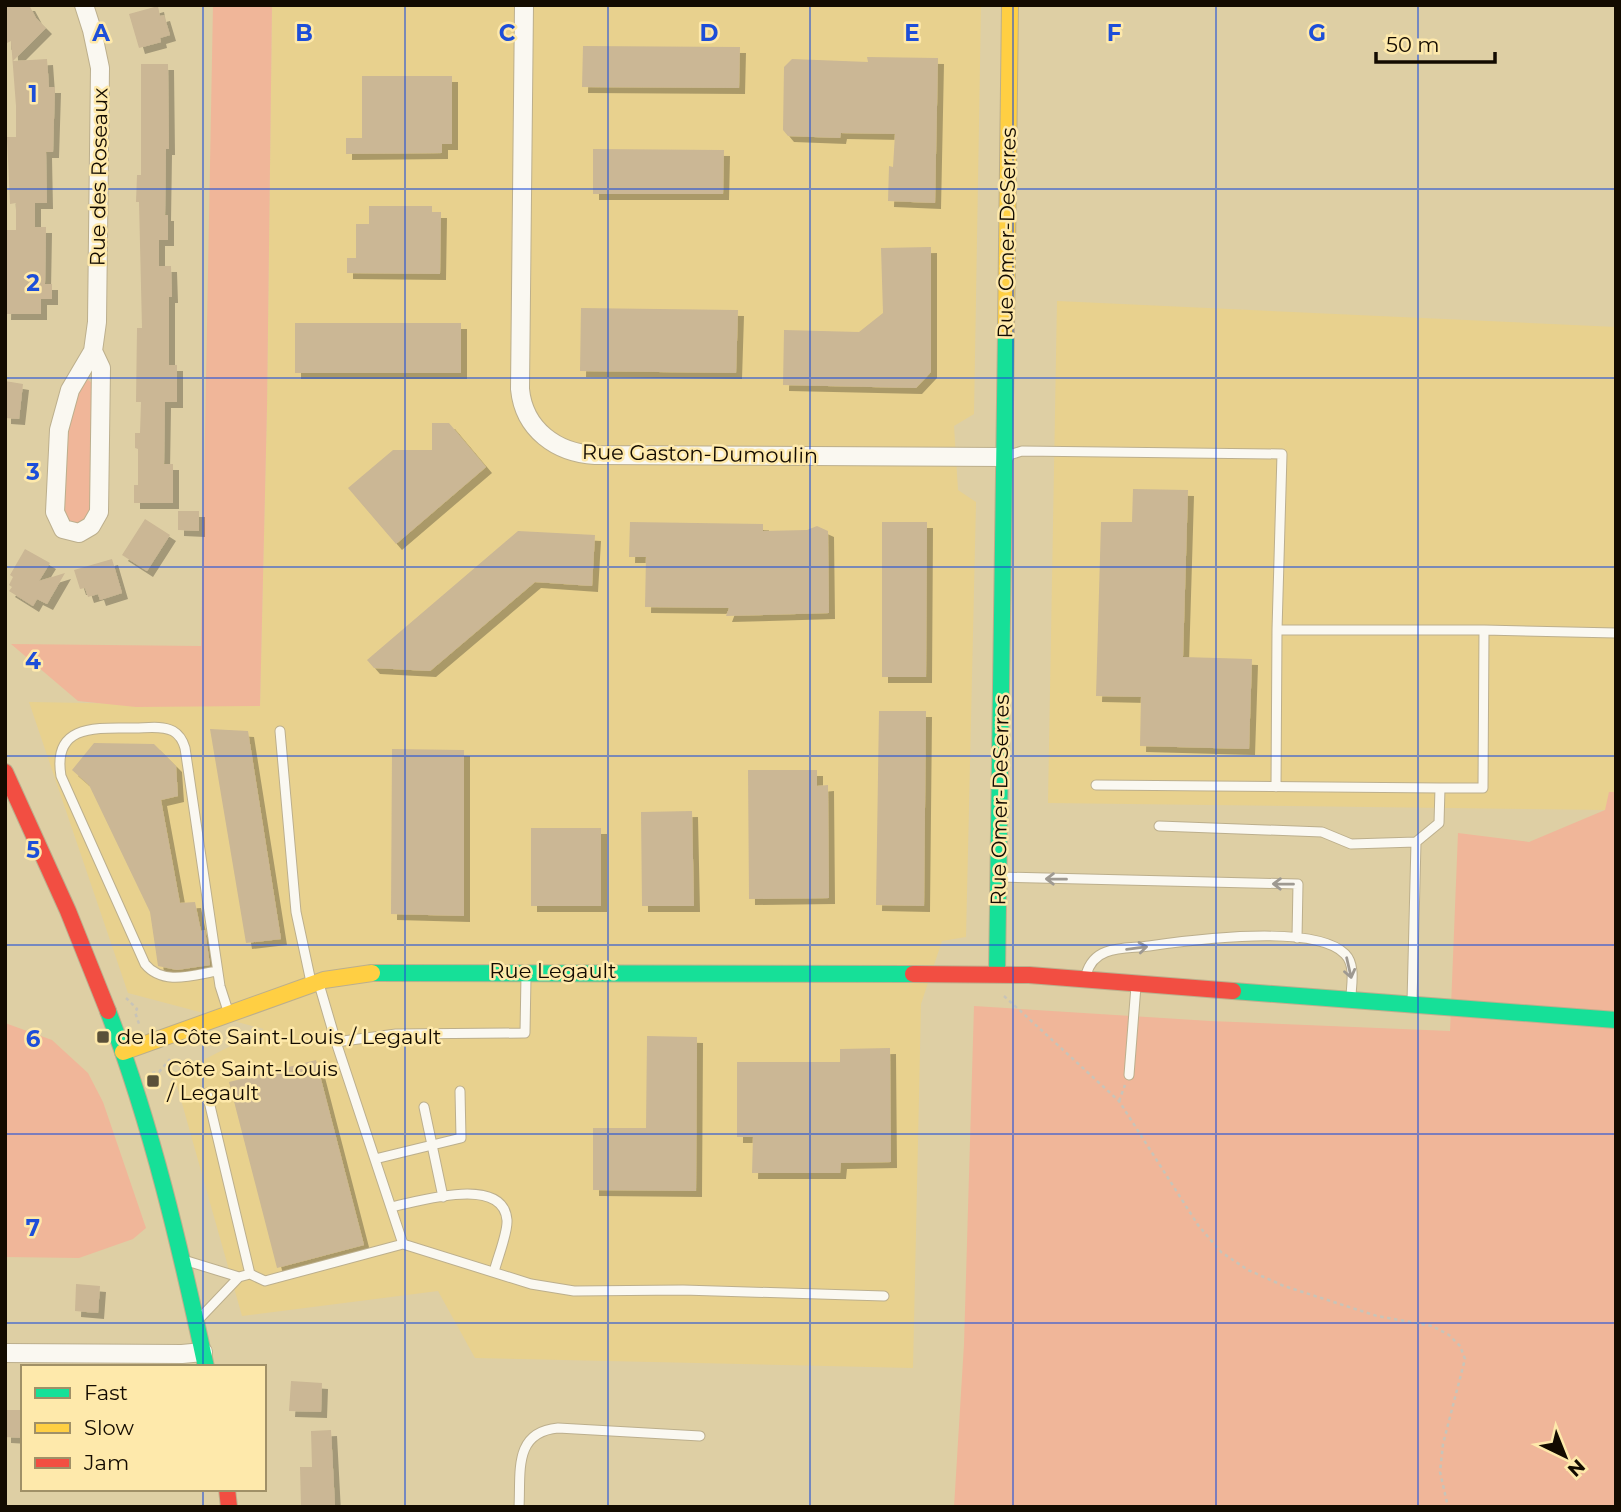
<svg xmlns="http://www.w3.org/2000/svg" width="1621" height="1512" viewBox="0 0 1621 1512" font-family="Montserrat,sans-serif">
<style>
.built{fill:#e8d18e}
.green{fill:#f0b699}
.building{fill:#cbb795;filter:url(#shadow)}
.lines{fill:none;stroke-linecap:round;stroke-linejoin:round}
.lane-casing{stroke:#bcaf8d;stroke-width:11}
.street-casing{stroke:#bcaf8d;stroke-width:20}
.fast-casing{stroke:#bcaf8d;stroke-width:18}
.slow-casing{stroke:#bcaf8d;stroke-width:18}
.jam-casing{stroke:#bcaf8d;stroke-width:18}
.path{stroke:#c8c4b8;stroke-width:2.5;stroke-dasharray:3.5 3.5;stroke-linecap:butt}
.lane{stroke:#faf8f1;stroke-width:9}
.street{stroke:#faf8f1;stroke-width:18}
.fast{stroke:#16e098;stroke-width:16}
.slow{stroke:#ffcf43;stroke-width:16}
.jam{stroke:#f24e42;stroke-width:16}
.oneway{stroke:#9e9991}
.grid{fill:none;stroke:#1d4ed8;stroke-width:2;stroke-opacity:0.55}
.poi-dot{fill:#5a5039;stroke:#fee9ab;stroke-width:2.5}
.labels{text-anchor:middle;stroke-width:5;stroke-linejoin:round;paint-order:stroke}
.street-label{font-size:21px;fill:#130b00;stroke:#fee9ab}
.poi-label{font-size:21px;fill:#130b00;stroke:#fee9ab;text-anchor:start}
.grid-label{font-size:23px;text-anchor:middle;font-weight:bold;fill:#1d4ed8;stroke:#fee9ab;stroke-width:5;stroke-linejoin:round;paint-order:stroke}
</style>
<defs>
<filter id="shadow"><feDropShadow dx="6" dy="6" stdDeviation="0" flood-color="#0004"/></filter>
</defs>
<rect width="100%" height="100%" fill="#decfa4"/>
<path class="built" d="M 272,5 L 981,5 L 974,414 L 954,426 L 958,490 L 976,502 L 966,937 L 942,941 L 921,1004 L 913,1368 L 475,1358 L 438,1291 L 242,1316 L 174,1075 L 264,1029 L 128,993 L 29,702 L 260,706 L 267,407 Z
M 1057,301 L 1616,327 L 1616,792 L 1609,792 L 1606,810 L 1048,803 Z"/>
<path class="green" d="M 213,5 L 272,5 L 267,407 L 260,706 L 136,707 L 78,701 L 11,644 L 201,646 Z
M 88,380 L 92,383 L 93,390 L 90,510 L 85,522 C 72,528 65,521 62,509 C 64,481 64,396 88,380 Z
M 1609,792 L 1616,792 L 1616,1507 L 954,1507 L 964,1344 L 974,1006 L 1210,1021 L 1450,1031 L 1458,833 L 1529,842 L 1605,810 Z
M 5,1023 L 52,1040 L 88,1073 L 103,1102 L 146,1228 L 133,1239 L 79,1258 L 5,1257 Z"/>
<path class="building" d="M 5,5 L 29,5 L 36,18 L 46,28 L 13,61 L 47,59 L 49,87 L 55,87 L 53,152 L 46,152 L 47,203 L 35,203 L 35,227 L 46,227 L 45,284 L 52,284 L 52,299 L 41,299 L 41,314 L 5,314 L 7,230 L 16,230 L 16,203 L 10,204 L 7,137 L 16,137 L 16,106 L 11,41 L 5,44 Z
M 158,6 L 160,16 L 164,15 L 170,35 L 160,38 L 161,42 L 139,48 L 129,14 Z
M 583,46 L 740,47 L 739,88 L 582,87 Z
M 867,57 L 938,58 L 935,203 L 888,201 L 889,166 L 893,167 L 895,134 L 841,133 L 840,138 L 788,136 L 783,130 L 784,67 L 792,59 L 868,62 Z
M 141,64 L 168,64 L 169,149 L 166,149 L 165,215 L 168,215 L 168,240 L 159,240 L 159,266 L 171,266 L 172,297 L 169,297 L 169,365 L 177,365 L 177,402 L 165,402 L 164,464 L 173,464 L 173,503 L 134,503 L 134,485 L 138,485 L 138,449 L 135,448 L 135,433 L 140,433 L 141,402 L 136,402 L 137,328 L 142,328 L 139,202 L 136,202 L 137,175 L 141,175 Z
M 362,76 L 452,76 L 452,144 L 442,144 L 442,153 L 346,154 L 346,138 L 362,138 Z
M 593,149 L 724,150 L 723,194 L 593,194 Z
M 369,206 L 432,206 L 432,212 L 441,212 L 440,274 L 347,273 L 347,258 L 356,258 L 356,224 L 369,224 Z
M 931,247 L 931,372 L 916,388 L 783,385 L 784,330 L 859,332 L 883,313 L 881,248 Z
M 581,308 L 738,310 L 736,373 L 580,371 Z
M 295,323 L 461,323 L 461,373 L 295,373 Z
M 5,381 L 23,384 L 19,419 L 5,418 Z
M 432,423 L 449,423 L 486,467 L 396,544 L 348,488 L 393,450 L 432,450 Z
M 1133,489 L 1188,490 L 1183,657 L 1252,659 L 1249,749 L 1140,746 L 1141,697 L 1096,696 L 1101,522 L 1132,522 Z
M 178,511 L 199,511 L 199,531 L 178,530 Z
M 145,519 L 170,535 L 147,571 L 122,555 Z
M 630,522 L 763,524 L 763,531 L 807,530 L 817,526 L 828,531 L 829,613 L 726,616 L 729,608 L 645,607 L 646,557 L 629,557 Z
M 882,522 L 927,522 L 926,677 L 882,677 Z
M 518,531 L 595,535 L 592,586 L 535,582 L 430,671 L 374,668 L 367,660 Z
M 25,549 L 50,563 L 39,581 L 65,573 L 47,604 L 37,599 L 33,606 L 9,591 L 12,587 L 9,585 L 13,577 L 10,575 Z
M 112,559 L 122,593 L 100,600 L 98,594 L 88,597 L 85,588 L 80,589 L 74,570 Z
M 879,711 L 926,711 L 924,906 L 876,905 Z
M 210,729 L 248,731 L 281,939 L 246,943 Z
M 94,743 L 154,744 L 176,766 L 178,796 L 161,800 L 180,903 L 195,902 L 201,931 L 205,930 L 210,965 L 177,970 L 158,966 L 150,912 L 89,785 L 72,770 Z
M 392,749 L 464,750 L 464,916 L 391,914 Z
M 748,770 L 817,770 L 817,786 L 828,785 L 829,898 L 749,899 Z
M 692,811 L 694,906 L 642,906 L 641,812 Z
M 531,828 L 601,828 L 601,906 L 531,906 Z
M 647,1036 L 697,1037 L 696,1191 L 593,1190 L 593,1128 L 646,1128 Z
M 890,1048 L 891,1162 L 841,1163 L 840,1173 L 752,1173 L 753,1137 L 737,1137 L 737,1062 L 840,1062 L 840,1049 Z
M 316,1060 L 364,1245 L 277,1268 L 229,1082 Z
M 76,1284 L 100,1286 L 98,1313 L 75,1311 Z
M 291,1381 L 322,1383 L 321,1412 L 289,1411 Z
M 5,1410 L 23,1410 L 23,1438 L 5,1437 Z
M 331,1430 L 335,1506 L 301,1506 L 300,1467 L 312,1467 L 311,1431 Z"/>
<g class="lines">
<g class="lane-casing">
<path id="lane" d="M 1006,456 L 1022,451 L 1282,454 L 1277,630
M 280,731 L 296,912 L 311,982
M 1096,785 L 1440,788 L 1439,823 L 1416,842 L 1351,844 L 1322,832 L 1159,826
M 1276,787 L 1277,630 L 1484,630
M 1440,788 L 1483,788 L 1484,630 L 1616,633
M 1000,877 L 1298,884 L 1297,938
M 217,971 C 193,975 163,986 145,964 L 61,776 C 52,723 98,728 135,728 C 146,728 162,725 173,731 C 180,735 183,741 185,748 L 220,986 L 228,1011
M 1086,975 C 1089,964 1095,956 1106,952 C 1119,947 1136,948 1149,946 C 1191,940 1314,923 1345,954 C 1355,964 1352,982 1351,995
M 319,984 L 336,1042 L 396,1034 L 525,1033 L 526,976
M 1412,1002 L 1416,842
M 1129,1075 L 1136,986
M 207,1093 L 250,1274 L 239,1277
M 424,1107 L 443,1197
M 375,1159 L 461,1138 L 460,1091
M 391,1207 C 417,1202 503,1174 507,1220 C 508,1233 497,1259 494,1272
M 403,1244 L 531,1284 L 574,1291 L 683,1290 L 884,1296
M 187,1261 L 239,1277 L 200,1318
M 250,1274 L 265,1281 L 403,1244 L 336,1042
M 519,1507 C 521,1472 513,1432 558,1428 L 700,1436"/>
</g>
<g class="street-casing">
<path id="street" d="M 84,5 L 92,30 L 100,68 L 97,322 L 93,351 L 70,390 L 59,430 L 55,512 L 63,529 L 79,533 L 91,526 L 99,512 L 101,368 L 93,351
M 524,5 L 520,389 C 524,430 557,453 595,455 L 1004,457
M 5,1353 L 182,1354 L 203,1352"/>
</g>
<g class="fast-casing">
<path id="fast" d="M 372,973 L 913,974
M 997,974 L 1006,331
M 1233,991 L 1616,1020
M 108,1011 C 152,1126 180,1247 206,1367"/>
</g>
<g class="slow-casing">
<path id="slow" d="M 1006,331 L 1010,5
M 123,1052 L 324,980 L 372,973"/>
</g>
<g class="jam-casing">
<path id="jam" d="M 5,772 L 68,911 L 108,1011
M 913,974 L 1029,975 L 1233,991
M 227,1489 L 229,1507"/>
</g>
<path class="path" d="M 1004,996 L 1119,1101 L 1198,1225 L 1221,1252 L 1248,1270 L 1284,1286 L 1377,1316 L 1432,1326 L 1449,1335 L 1460,1346 L 1465,1359 L 1443,1444 L 1440,1472 L 1448,1507
M 126,998 L 137,1009 L 135,1012 L 139,1024
M 152,1073 L 159,1072 L 170,1059
M 1119,1101 L 1125,1085"/>
<use href="#lane" class="lane"/>
<use href="#street" class="street"/>
<use href="#fast" class="fast"/>
<use href="#slow" class="slow"/>
<use href="#jam" class="jam"/>
</g>
<defs><path id="oneway-shaft" d="M-6 0H5M1.5-3L5.5 0L1.5 3" fill="none" stroke-width="1.6" stroke-linecap="round" stroke-linejoin="round" transform="scale(1.75)"/></defs>
<g class="oneway">
<use href="#oneway-shaft" transform="translate(1056 879) rotate(-179)"/>
<use href="#oneway-shaft" transform="translate(1283 884) rotate(-179)"/>
<use href="#oneway-shaft" transform="translate(1137 948) rotate(-7)"/>
<use href="#oneway-shaft" transform="translate(1349 968) rotate(77)"/>
</g>
<path class="grid" d="M 203,5 L 203,1367M 405,5 L 405,1507M 608,5 L 608,1507M 810,5 L 810,1507M 1013,5 L 1013,1507M 1216,5 L 1216,1507M 1418,5 L 1418,1507M 5,189 L 1616,189M 5,378 L 1616,378M 5,567 L 1616,567M 5,756 L 1616,756M 5,945 L 1616,945M 5,1134 L 1616,1134M 5,1323 L 1616,1323M 203,1489 L 203,1507"/>
<g class="poi-dot">
<rect x="96" y="1030" width="14" height="14" rx="3.5"/>
<rect x="146" y="1074" width="14" height="14" rx="3.5"/>
</g>
<g class="labels">
<g class="street-label">
<text transform="translate(99 177) rotate(-89)" y="7">Rue des Roseaux</text>
<text transform="translate(1007 233) rotate(-89)" y="7">Rue Omer-DeSerres</text>
<text transform="translate(700 454) rotate(1)" y="7">Rue Gaston-Dumoulin</text>
<text transform="translate(1000 800) rotate(-89)" y="7">Rue Omer-DeSerres</text>
<text x="553" y="978">Rue Legault</text>
</g>
<g class="poi-label">
<text x="117" y="1044">de la Côte Saint-Louis / Legault</text>
<text x="167" y="1076">Côte Saint-Louis<tspan x="167" dy="24">/ Legault</tspan></text>
</g>
</g>
<g class="grid-label">
<text x="101" y="41">A</text>
<text x="304" y="41">B</text>
<text x="507" y="41">C</text>
<text x="709" y="41">D</text>
<text x="912" y="41">E</text>
<text x="1114" y="41">F</text>
<text x="1317" y="41">G</text>
<text x="33" y="102">1</text>
<text x="33" y="291">2</text>
<text x="33" y="480">3</text>
<text x="33" y="669">4</text>
<text x="33" y="858">5</text>
<text x="33" y="1047">6</text>
<text x="33" y="1236">7</text>
</g>
<rect width="1621" height="1512" fill="none" stroke="#130b00" stroke-width="14"/>
<rect x="21" y="1365" width="245" height="126" fill="#fee9ab" stroke="#a09067" stroke-width="2"/>
<rect x="35" y="1388" width="35" height="10" fill="#16e098" stroke="#a09067" stroke-width="2"/>
<text x="84" y="1400" font-size="21" fill="#130b00">Fast</text>
<rect x="35" y="1423" width="35" height="10" fill="#ffcf43" stroke="#a09067" stroke-width="2"/>
<text x="84" y="1435" font-size="21" fill="#130b00">Slow</text>
<rect x="35" y="1458" width="35" height="10" fill="#f24e42" stroke="#a09067" stroke-width="2"/>
<text x="84" y="1470" font-size="21" fill="#130b00">Jam</text>
<g transform="translate(1565 1456) rotate(137)" stroke="#fee9ab" stroke-width="5" paint-order="stroke">
<path d="M0-5L12 26L0 18L-12 26Z" fill="#130b00"/>
<text y="-10" font-size="19" font-weight="bold" text-anchor="middle" fill="#130b00">N</text>
</g>
<path d="M1376 52v10h119v-10" fill="none" stroke="#130b00" stroke-width="3.5"/>
<text x="1386" y="52" font-size="21" fill="#130b00" stroke="#fee9ab" stroke-width="5" paint-order="stroke">50 m</text>
</svg>
